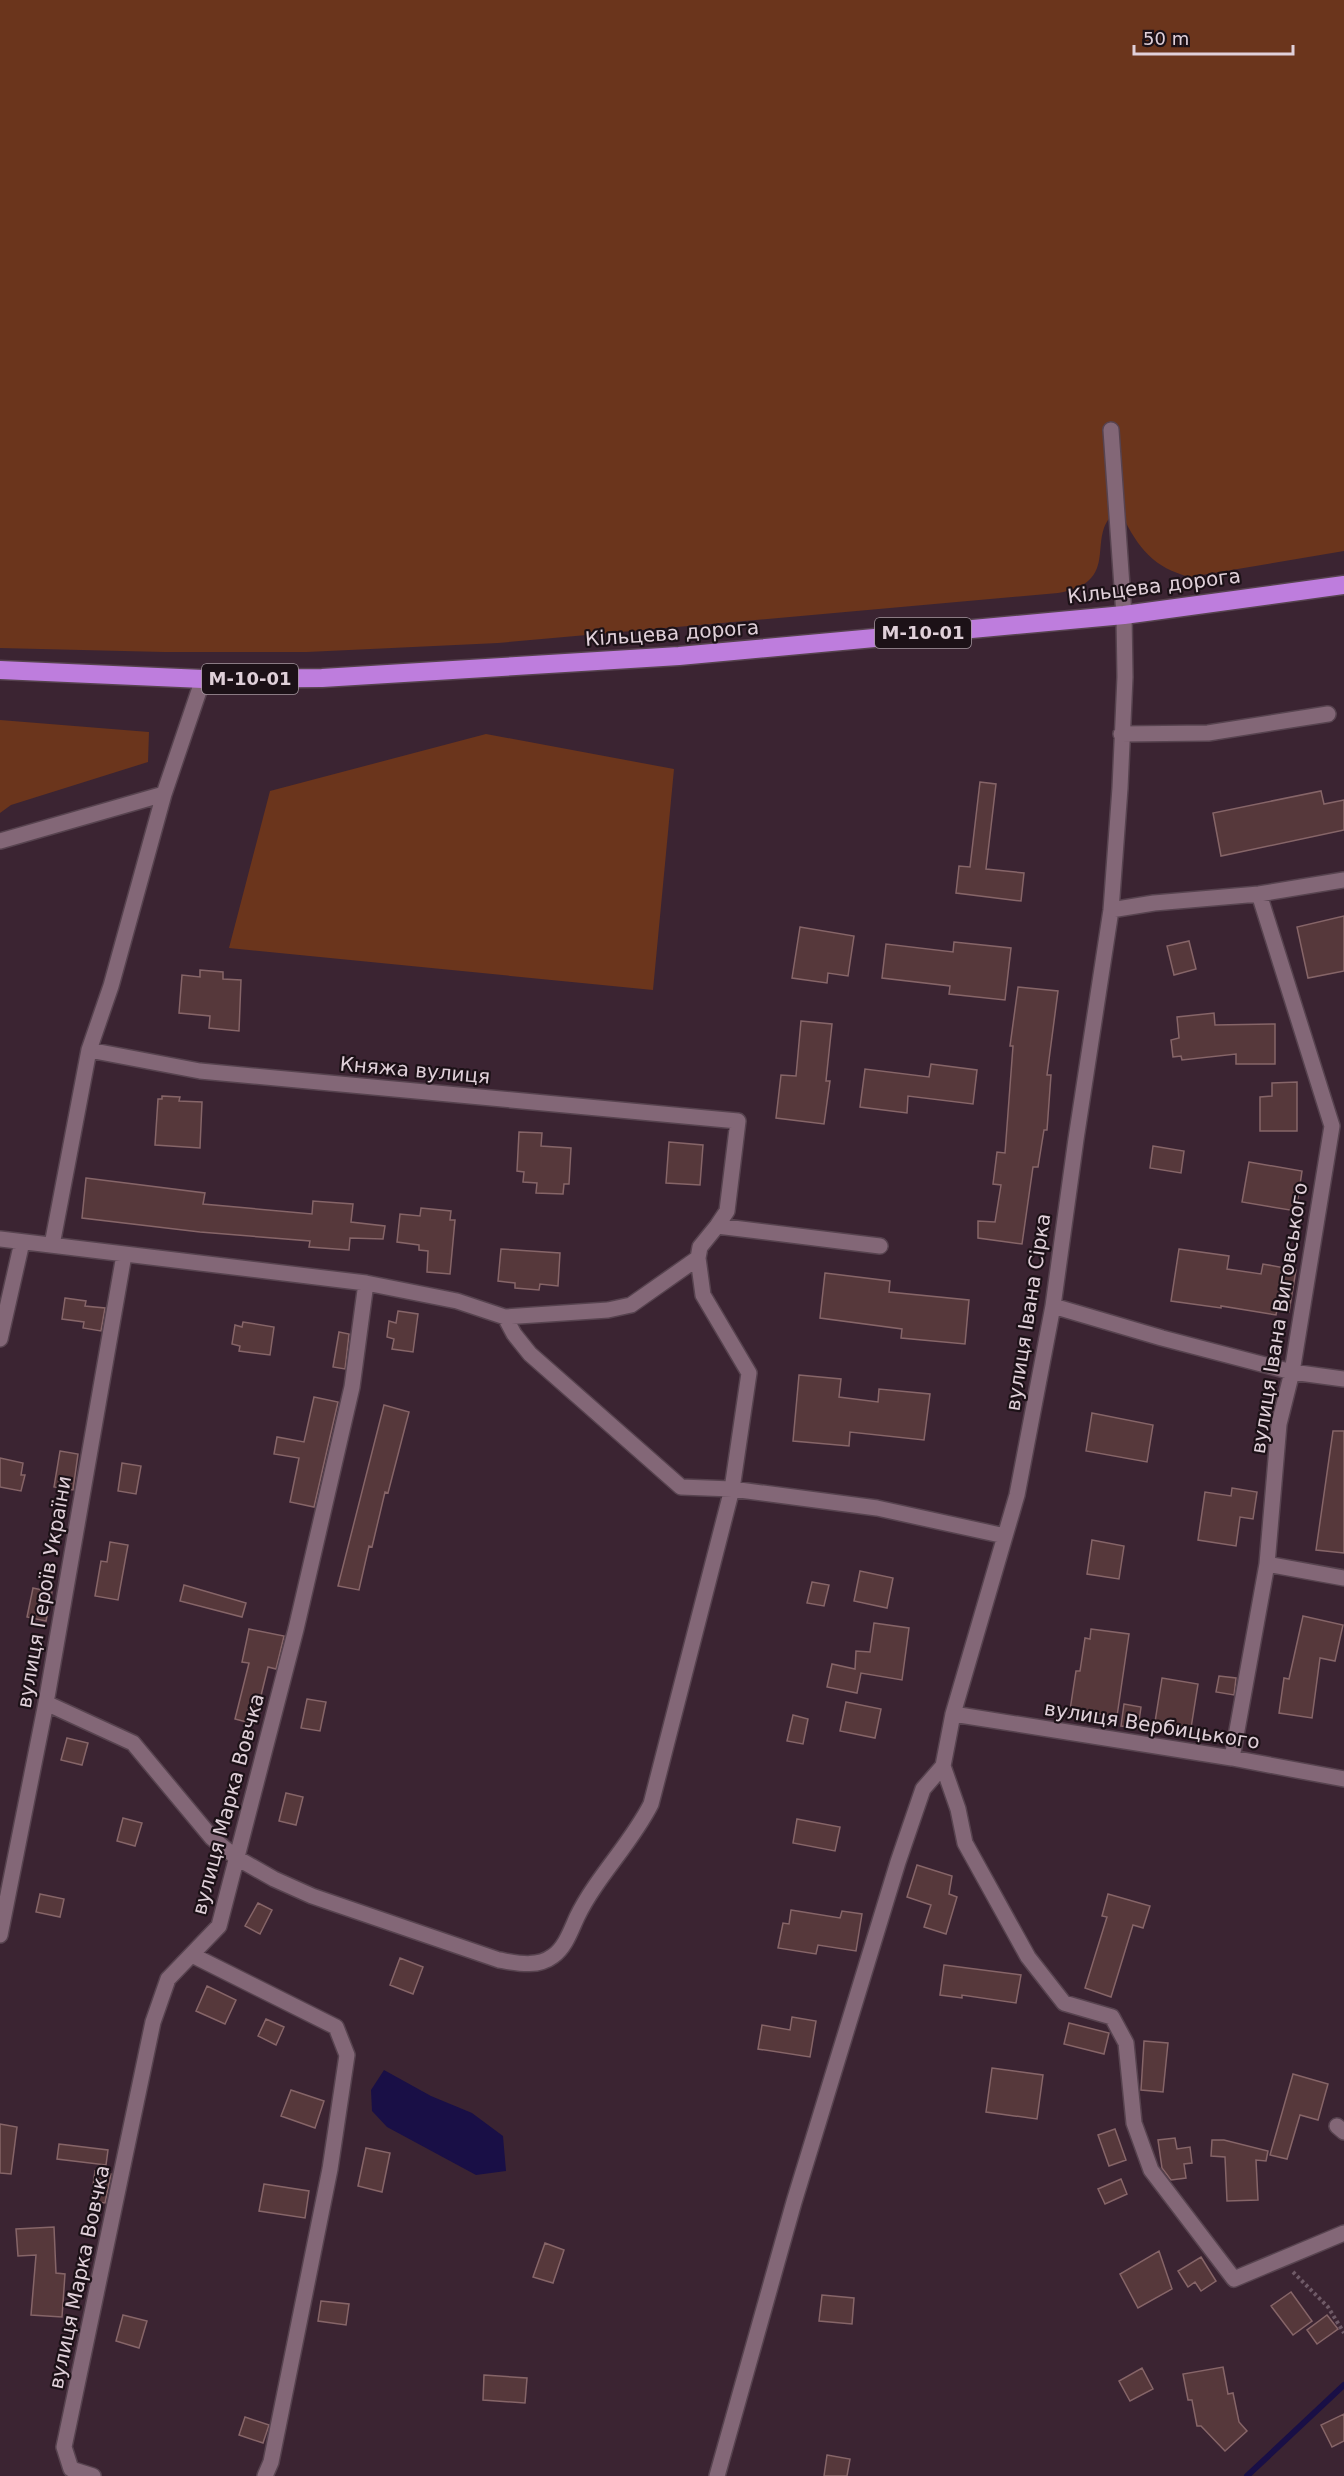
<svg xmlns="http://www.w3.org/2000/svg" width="1344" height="2476" viewBox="0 0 1344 2476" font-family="'DejaVu Sans',sans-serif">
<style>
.green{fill:#6b351c}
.water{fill:#190f46}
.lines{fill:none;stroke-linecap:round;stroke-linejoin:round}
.stream{stroke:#190f46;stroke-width:6}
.building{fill:#56383b;stroke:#866568;stroke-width:1.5}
.minor-casing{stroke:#57434f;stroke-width:18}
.highway-casing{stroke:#57434f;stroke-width:21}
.path{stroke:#6f5a67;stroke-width:4;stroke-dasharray:3 3;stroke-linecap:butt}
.minor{stroke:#836777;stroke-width:15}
.highway{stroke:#be7ddd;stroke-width:18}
.labels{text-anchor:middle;stroke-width:4.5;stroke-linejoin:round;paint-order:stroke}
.shield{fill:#1c1117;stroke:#a5979f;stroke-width:1.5}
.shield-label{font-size:18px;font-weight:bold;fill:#e0d0d9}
.street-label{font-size:20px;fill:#e0d0d9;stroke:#1c1117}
</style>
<rect width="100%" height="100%" fill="#3b2432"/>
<path class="green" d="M 0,0 L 1344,0 L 1344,551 L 1190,577 C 1154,568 1138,548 1122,515 L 1112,515 C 1087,541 1121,582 1058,593 L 498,643 L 307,652 L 164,652 L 0,648 Z
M 0,720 L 149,732 L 148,762 L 11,805 L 0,813 Z
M 486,734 L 674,769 L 653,990 L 229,948 L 270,791 Z"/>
<path class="water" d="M 384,2070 L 431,2096 L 472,2113 L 503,2136 L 506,2171 L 476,2175 L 387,2127 L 372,2111 L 371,2090 Z"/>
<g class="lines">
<path class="stream" d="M 1247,2476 L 1344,2385"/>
</g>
<path class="building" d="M 980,782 L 996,784 L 986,869 L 1024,873 L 1021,901 L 956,893 L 959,866 L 970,867 Z
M 1321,791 L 1324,804 L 1344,800 L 1344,830 L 1221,856 L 1213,813 Z
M 1344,916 L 1344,971 L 1308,978 L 1297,927 Z
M 800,927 L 854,936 L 848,976 L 828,973 L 827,983 L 792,978 Z
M 1189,941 L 1196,969 L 1174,975 L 1167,946 Z
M 954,942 L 1011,948 L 1005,1000 L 949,994 L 950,986 L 882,978 L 886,944 L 953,952 Z
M 200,970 L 223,972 L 223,979 L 241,980 L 239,1031 L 209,1028 L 210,1016 L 179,1013 L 182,975 L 200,977 Z
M 1018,987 L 1058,991 L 1047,1075 L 1051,1075 L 1047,1130 L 1044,1130 L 1038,1167 L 1033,1167 L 1022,1244 L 978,1238 L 978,1221 L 995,1222 L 1001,1185 L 993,1184 L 997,1152 L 1005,1153 L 1013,1046 L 1010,1046 Z
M 1214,1013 L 1215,1025 L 1275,1024 L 1275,1064 L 1236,1064 L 1236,1054 L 1182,1060 L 1181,1056 L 1173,1057 L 1171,1040 L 1179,1038 L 1177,1017 Z
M 801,1021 L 832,1024 L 826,1081 L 830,1081 L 824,1124 L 776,1118 L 781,1075 L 796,1076 Z
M 931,1064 L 977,1070 L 973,1104 L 908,1096 L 907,1113 L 860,1107 L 865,1069 L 929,1077 Z
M 1297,1082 L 1297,1131 L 1260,1131 L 1260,1097 L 1272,1096 L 1272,1083 Z
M 162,1096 L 180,1097 L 179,1101 L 202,1102 L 200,1148 L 155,1145 L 158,1099 L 162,1099 Z
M 519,1132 L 542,1133 L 541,1146 L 571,1148 L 569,1184 L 564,1184 L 563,1194 L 536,1193 L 537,1183 L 523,1182 L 524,1172 L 517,1171 Z
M 669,1142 L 703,1145 L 700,1185 L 666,1183 Z
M 1153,1146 L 1184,1151 L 1181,1173 L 1150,1168 Z
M 1249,1162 L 1302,1171 L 1296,1211 L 1242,1202 Z
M 86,1178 L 205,1193 L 203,1204 L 312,1214 L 313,1201 L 353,1204 L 351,1222 L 385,1226 L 383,1239 L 350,1238 L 349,1250 L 309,1247 L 310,1241 L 200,1232 L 82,1218 Z
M 421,1208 L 451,1211 L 450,1220 L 455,1220 L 450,1274 L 427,1272 L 428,1251 L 419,1250 L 419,1245 L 397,1242 L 400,1214 L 420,1216 Z
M 501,1249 L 560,1253 L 558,1286 L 540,1284 L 539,1290 L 515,1288 L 515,1283 L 498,1281 Z
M 1179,1249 L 1229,1256 L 1227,1269 L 1261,1274 L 1263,1264 L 1296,1270 L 1289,1312 L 1277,1310 L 1276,1315 L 1221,1306 L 1221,1308 L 1171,1301 Z
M 825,1273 L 890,1281 L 889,1292 L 969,1300 L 965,1344 L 901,1338 L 902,1329 L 820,1318 Z
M 65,1298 L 86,1301 L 85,1306 L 105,1308 L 101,1331 L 83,1328 L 84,1322 L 62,1319 Z
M 398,1311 L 418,1314 L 413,1352 L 392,1349 L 394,1339 L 387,1337 L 389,1321 L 396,1323 Z
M 243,1322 L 274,1327 L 270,1355 L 239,1351 L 240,1346 L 232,1344 L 235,1325 L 242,1327 Z
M 339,1332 L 349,1334 L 345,1369 L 333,1367 Z
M 799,1375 L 841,1379 L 839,1397 L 878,1402 L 879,1389 L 930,1394 L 924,1440 L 850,1432 L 849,1446 L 793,1441 Z
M 314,1397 L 338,1402 L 314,1507 L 290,1502 L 299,1458 L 274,1454 L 277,1437 L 304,1442 Z
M 384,1405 L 409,1412 L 388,1493 L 385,1492 L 372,1547 L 369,1546 L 359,1590 L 338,1586 Z
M 1092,1413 L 1153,1425 L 1147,1462 L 1086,1451 Z
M 1333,1431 L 1344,1431 L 1344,1553 L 1316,1550 Z
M 60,1451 L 78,1454 L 73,1490 L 54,1487 Z
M 0,1458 L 23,1463 L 21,1475 L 25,1475 L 21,1491 L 0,1487 Z
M 122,1463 L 141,1466 L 136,1494 L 118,1491 Z
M 1232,1488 L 1257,1492 L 1253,1519 L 1240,1517 L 1236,1546 L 1198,1540 L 1205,1492 L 1231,1496 Z
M 1092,1540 L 1124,1546 L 1119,1579 L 1087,1574 Z
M 110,1542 L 128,1545 L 118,1600 L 95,1596 L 101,1561 L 107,1562 Z
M 860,1571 L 893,1578 L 887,1608 L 854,1601 Z
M 812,1582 L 829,1585 L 824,1606 L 807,1603 Z
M 184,1585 L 246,1603 L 242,1617 L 180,1601 Z
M 33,1588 L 52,1592 L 46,1621 L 27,1617 Z
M 1303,1616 L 1343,1625 L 1335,1661 L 1320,1658 L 1312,1718 L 1279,1713 L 1284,1678 L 1289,1679 Z
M 874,1623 L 909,1628 L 902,1680 L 861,1673 L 857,1693 L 827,1687 L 832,1664 L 855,1669 L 856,1651 L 870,1652 Z
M 249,1629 L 284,1636 L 276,1669 L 268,1667 L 254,1724 L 235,1719 L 249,1663 L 242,1662 Z
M 1091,1629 L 1129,1634 L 1117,1716 L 1070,1710 L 1076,1671 L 1080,1671 L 1085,1638 L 1090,1639 Z
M 1219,1676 L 1236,1678 L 1234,1695 L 1216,1692 Z
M 1162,1678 L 1198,1684 L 1191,1728 L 1155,1722 Z
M 307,1699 L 326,1702 L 320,1731 L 301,1728 Z
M 846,1702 L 881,1709 L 875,1738 L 840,1731 Z
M 1124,1704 L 1141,1707 L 1138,1728 L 1121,1726 Z
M 793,1715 L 808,1719 L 803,1744 L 787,1741 Z
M 67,1738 L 88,1743 L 82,1765 L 61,1760 Z
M 286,1793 L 303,1797 L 296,1825 L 279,1821 Z
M 123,1818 L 142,1823 L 135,1846 L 117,1841 Z
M 797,1819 L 840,1827 L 835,1851 L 793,1843 Z
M 917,1865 L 952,1876 L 949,1894 L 957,1897 L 946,1934 L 924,1927 L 931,1905 L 907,1897 Z
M 40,1894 L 64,1899 L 60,1917 L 36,1912 Z
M 1108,1894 L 1150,1906 L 1143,1928 L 1133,1925 L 1111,1997 L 1085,1988 L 1107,1917 L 1102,1916 Z
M 258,1903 L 272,1910 L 260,1934 L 245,1926 Z
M 791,1910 L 840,1918 L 842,1911 L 862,1914 L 856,1951 L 818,1945 L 816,1954 L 778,1948 L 783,1923 L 789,1924 Z
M 400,1958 L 423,1967 L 413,1994 L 390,1985 Z
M 944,1965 L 1021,1975 L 1016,2003 L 962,1995 L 962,1998 L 940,1995 Z
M 207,1986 L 236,2000 L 225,2024 L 196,2011 Z
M 792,2017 L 816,2021 L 810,2057 L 758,2049 L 762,2025 L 790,2030 Z
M 266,2019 L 284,2027 L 276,2045 L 258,2036 Z
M 1069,2023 L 1109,2033 L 1104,2054 L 1064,2044 Z
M 1144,2041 L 1168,2043 L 1163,2092 L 1141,2090 Z
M 992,2068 L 1043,2075 L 1037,2119 L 986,2112 Z
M 1293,2074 L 1328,2084 L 1318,2120 L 1300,2115 L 1287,2159 L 1270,2155 Z
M 291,2090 L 324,2101 L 315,2128 L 281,2116 Z
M 0,2124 L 17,2127 L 11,2174 L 0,2173 Z
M 1115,2129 L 1126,2160 L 1109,2166 L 1098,2135 Z
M 1175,2138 L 1177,2149 L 1190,2147 L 1192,2163 L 1184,2164 L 1186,2178 L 1171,2180 L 1162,2168 L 1158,2140 Z
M 1212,2140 L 1224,2140 L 1268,2151 L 1266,2161 L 1256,2160 L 1258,2200 L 1227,2201 L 1225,2157 L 1211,2156 Z
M 59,2144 L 108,2150 L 106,2165 L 57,2159 Z
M 366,2148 L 390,2153 L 382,2192 L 358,2186 Z
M 95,2171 L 111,2174 L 105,2203 L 91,2201 Z
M 1121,2179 L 1127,2194 L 1105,2204 L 1098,2189 Z
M 264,2184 L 309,2191 L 305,2218 L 259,2211 Z
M 54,2227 L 56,2273 L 65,2274 L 62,2317 L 31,2315 L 36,2255 L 18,2256 L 16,2229 Z
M 545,2243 L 564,2250 L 553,2283 L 533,2277 Z
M 1159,2251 L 1172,2289 L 1138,2308 L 1120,2274 Z
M 1201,2257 L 1216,2281 L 1201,2291 L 1195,2282 L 1188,2287 L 1178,2271 Z
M 1291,2292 L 1312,2321 L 1293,2335 L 1271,2306 Z
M 822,2295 L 854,2298 L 852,2324 L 819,2321 Z
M 321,2301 L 349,2304 L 346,2325 L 318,2321 Z
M 123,2315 L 147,2321 L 139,2348 L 116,2341 Z
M 1327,2315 L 1338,2329 L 1317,2344 L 1307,2330 Z
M 1223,2367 L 1228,2394 L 1233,2393 L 1239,2422 L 1247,2431 L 1225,2451 L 1201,2426 L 1197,2426 L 1192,2400 L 1188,2400 L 1183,2374 Z
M 1142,2368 L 1153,2389 L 1130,2401 L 1119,2381 Z
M 484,2375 L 527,2378 L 525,2403 L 483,2400 Z
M 1344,2414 L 1344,2441 L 1332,2447 L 1321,2425 Z
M 245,2417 L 269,2425 L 263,2443 L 239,2435 Z
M 827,2455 L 850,2459 L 847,2476 L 824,2476 Z"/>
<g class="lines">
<g class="minor-casing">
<path id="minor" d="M 1111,430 L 1124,615 L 1125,677 L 1120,788 L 1111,910 L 1076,1139 L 1053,1306 L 1017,1495 L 953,1714 L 943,1766 L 958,1809 L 965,1843 L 1028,1957 L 1064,2003 L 1112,2017 L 1126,2043 L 1134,2123 L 1151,2170 L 1234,2279 L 1344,2233
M 1121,734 L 1208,733 L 1328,714
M 0,841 L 164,794
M 1111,910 L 1154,903 L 1259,894 L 1344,880
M 717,1226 L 880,1246
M 0,1239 L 366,1283 L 457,1301 L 505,1317 L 514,1334 L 530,1354 L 681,1487 L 732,1489 L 877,1508 L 1005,1536
M 52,1245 L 89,1050 L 111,986 L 164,794 L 203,679
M 1053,1306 L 1162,1338 L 1292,1372 L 1344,1379
M 505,1317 L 608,1310 L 631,1305 L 698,1258
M 0,1339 L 22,1242
M 1267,1564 L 1344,1578
M 46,1703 L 133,1743 L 212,1838 L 237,1858 L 274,1879 L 312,1896 L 499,1960 C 517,1963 537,1968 553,1956 C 565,1948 571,1930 577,1917 C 597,1876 631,1844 651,1804 L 732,1489 L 749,1373 L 703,1295 L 698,1258 L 700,1247 L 717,1226 L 727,1211 L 738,1121 L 200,1071 L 89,1050
M 953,1714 L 1232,1758 L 1344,1779
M 1232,1758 L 1267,1564 L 1279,1424 L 1292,1372 L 1332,1126 L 1259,894
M 0,1935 L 46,1703 L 124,1255
M 192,1955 L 336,2027 L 347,2055 L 330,2169 L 271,2462 L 265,2476
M 1337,2126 L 1344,2132
M 93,2476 L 71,2469 L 64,2447 L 153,2022 L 168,1979 L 219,1926 L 296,1629 L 352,1387 L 366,1283
M 717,2476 L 794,2202 L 898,1862 L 923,1789 L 943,1766"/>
</g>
<g class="highway-casing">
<path id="highway" d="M 0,670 L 203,679 L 322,678 L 679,656 L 1124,615 L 1344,585"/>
</g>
<path class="path" d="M 1293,2272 L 1328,2307 L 1344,2333"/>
<use href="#minor" class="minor"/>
<use href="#highway" class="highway"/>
</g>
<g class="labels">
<g class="shield">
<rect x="875" y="618" width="96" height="30" rx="4.5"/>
<rect x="202" y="664" width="96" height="30" rx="4.5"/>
</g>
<g class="shield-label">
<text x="923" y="639">М-10-01</text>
<text x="250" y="685">М-10-01</text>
</g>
<g class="street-label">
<text transform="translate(1154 586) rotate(-7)" y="7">Кільцева дорога</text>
<text transform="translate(672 633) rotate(-4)" y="7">Кільцева дорога</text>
<text transform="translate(415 1070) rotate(5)" y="7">Княжа вулиця</text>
<text transform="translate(1028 1312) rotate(-81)" y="7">вулиця Івана Сірка</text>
<text transform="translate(1279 1318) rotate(-81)" y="7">вулиця Івана Виговського</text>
<text transform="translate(44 1592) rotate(-80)" y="7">вулиця Героїв України</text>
<text transform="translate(1152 1725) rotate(9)" y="7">вулиця Вербицького</text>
<text transform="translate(228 1804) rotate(-75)" y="7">вулиця Марка Вовчка</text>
<text transform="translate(79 2277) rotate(-78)" y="7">вулиця Марка Вовчка</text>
</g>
</g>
<path d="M1134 45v9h159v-9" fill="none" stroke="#e0d0d9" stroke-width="3"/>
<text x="1143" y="45" font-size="18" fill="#e0d0d9" stroke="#1c1117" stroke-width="4.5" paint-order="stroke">50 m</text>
</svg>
